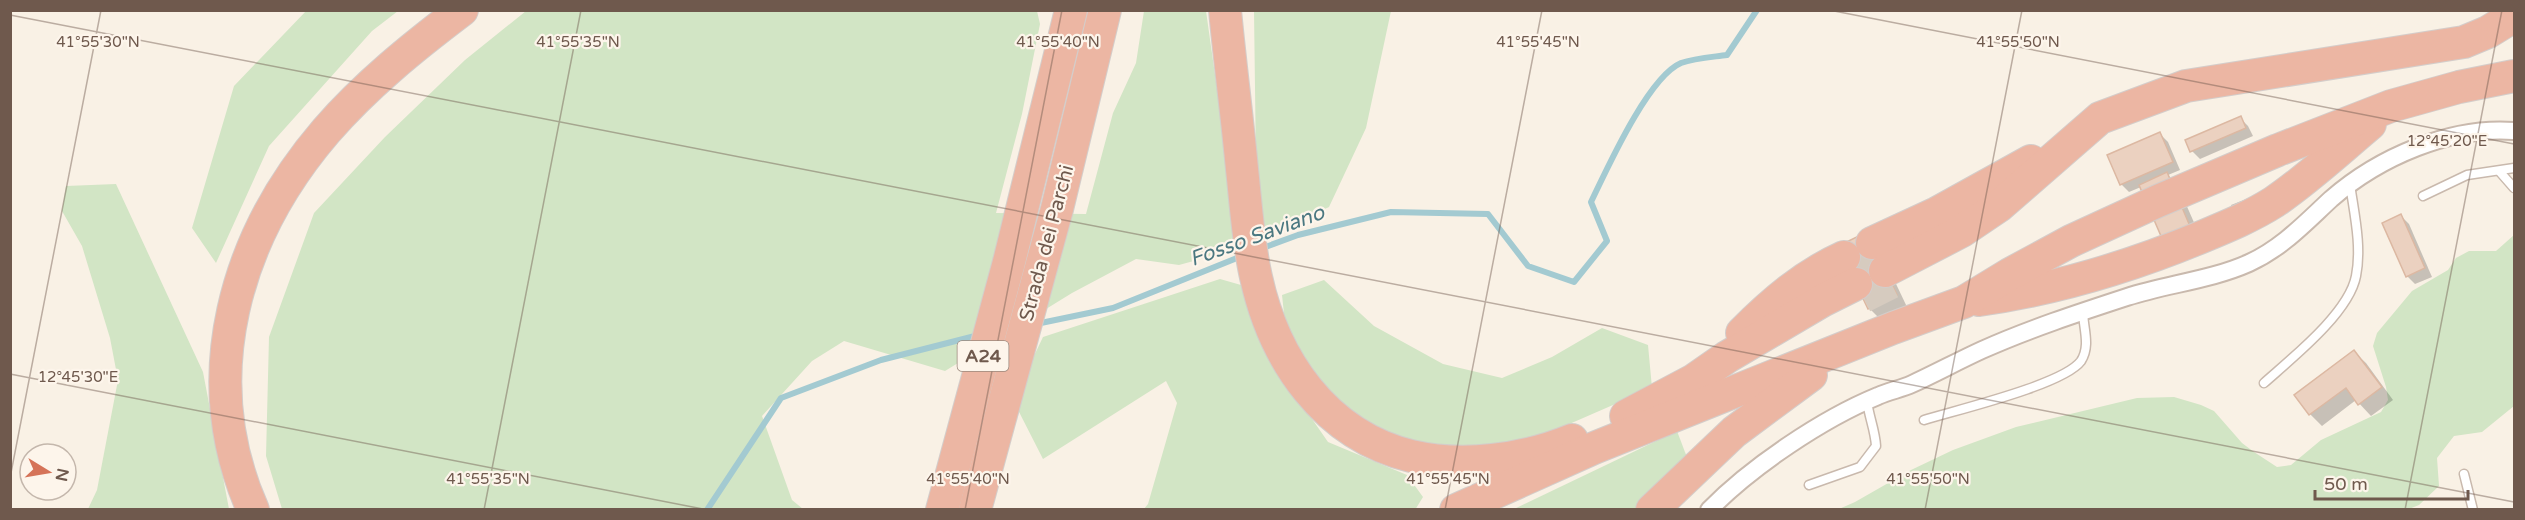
<svg xmlns="http://www.w3.org/2000/svg" width="2525" height="520" font-family="'Varela Round',sans-serif">
	<rect width="100%" height="100%" fill="#f9f1e5"/>
	<g fill="#d2e5c5">
		<polygon points="307,10 398,11 372,31 269,146 216,263 192,228 234,86"/>
		<polygon points="526,11 1037,11 1040,24 1022,114 996,213 1086,214 1113,113 1136,63 1144,11 1206,11 1228,167 1256,164 1254,11 1391,11 1366,128 1329,207 1241,248 1179,265 1136,259 1072,293 945,371 844,341 812,361 762,416 792,500 803,509 282,509 266,456 269,337 314,213 385,137 465,60"/>
		<polygon points="116,184 203,372 229,509 88,509 97,490 118,380 110,338 82,246 62,211 66,186"/>
		<polygon points="2514,235 2514,406 2482,432 2454,436 2437,458 2439,486 2419,505 2409,509 1839,509 1855,502 1911,470 1953,450 2016,427 2137,398 2174,397 2201,405 2214,411 2242,443 2254,452 2277,467 2291,465 2321,440 2381,412 2388,400 2386,387 2373,346 2377,333 2412,291 2448,270 2456,258 2469,251 2496,251"/>
		<polygon points="1220,279 1241,285 1285,380 1328,442 1407,475 1423,497 1415,510 1144,509 1148,504 1177,403 1166,381 1043,459 1013,400 1043,337"/>
		<polygon points="1324,280 1374,326 1443,364 1502,378 1552,357 1602,328 1648,345 1652,388 1528,442 1463,452 1408,443 1339,413 1286,332 1282,295"/>
		<polygon points="1677,431 1688,460 1644,509 1512,510"/>
	</g>
	<g fill="#0003">
		<polygon points="2240,118 2248,126 2253,136 2200,159 2192,151"/>
		<polygon points="2160,134 2168,142 2180,170 2168,175 2178,186 2203,243 2141,187 2129,192 2121,184"/>
		<polygon points="2259,194 2240,226 2231,205"/>
		<polygon points="2401,216 2409,224 2432,277 2415,284 2407,276"/>
		<polygon points="1878,246 1907,307 1881,320 1869,308"/>
		<polygon points="2354,352 2366,363 2393,400 2371,416 2356,400 2322,426 2310,414"/>
	</g>
	<g fill="none" stroke-linecap="round" stroke-linejoin="round">
		<g stroke="#a3cad1" stroke-width="6">
			<path d="M1260,249L1298,235L1391,212L1488,214L1528,266L1574,282L1607,241L1591,202C1607,169 1648,77 1681,63C1695,58 1713,57 1727,55L1757,10"/>
			<polyline points="1036,324 1113,308 1242,256"/>
			<polyline points="707,510 781,398 881,360 979,335"/>
		</g>
	</g>
	<g fill="#ebd1c0" stroke="#dcb8a2" stroke-width="1.5">
		<polygon points="2241,116 2246,128 2190,152 2185,140"/>
		<polygon points="2160,132 2173,162 2120,185 2107,155"/>
		<polygon points="2167,172 2192,231 2164,243 2139,185"/>
		<polygon points="2401,214 2425,268 2406,277 2382,223"/>
		<polygon points="1867,232 1897,295 1868,309 1838,246"/>
		<polygon points="2354,350 2382,387 2358,405 2346,388 2309,415 2294,395"/>
	</g>
	<g fill="none" stroke-linecap="round" stroke-linejoin="round">
		<g stroke="#d6cbbf" stroke-width="32" stroke-dasharray="32 16" stroke-linecap="butt">
			<polyline points="1850,270 1879,257"/>
			<polyline points="1863,297 1891,283"/>
		</g>
		<defs>
			<g id="lane">
				<polyline points="2500,172 2514,188"/>
				<polyline points="2423,196 2467,175 2514,168"/>
				<path d="M2264,383C2292,358 2349,313 2356,276C2362,246 2354,213 2350,184"/>
				<path d="M1924,420C1956,410 2063,385 2081,361C2091,345 2083,328 2083,311"/>
				<polyline points="2464,474 2473,510"/>
				<path d="M1809,485L1860,467L1876,446C1875,430 1869,417 1867,401"/>
			</g>
			<path id="street" d="M1709,510C1751,467 1822,419 1878,396C1889,391 1901,389 1912,384C1936,373 1958,361 1982,350C2029,329 2078,313 2127,297C2167,284 2211,280 2249,263C2282,248 2305,223 2331,199C2379,157 2451,126 2514,131"/>
			<g id="highway">
				<path d="M1225,10C1230,63 1237,116 1242,169C1246,205 1248,242 1256,277C1274,360 1325,435 1411,456C1463,468 1523,460 1572,440"/>
				<polyline points="1872,243 1937,213 2031,161"/>
				<polyline points="1885,271 1962,231 1999,206 2100,118 2186,86 2464,42 2488,32 2514,16"/>
				<path d="M1979,300C2057,289 2132,266 2204,236C2228,226 2252,216 2274,202C2308,179 2339,150 2370,124"/>
				<path d="M1742,333C1772,303 1804,275 1844,257"/>
				<polyline points="1626,416 1694,380 1727,357 1822,301 1856,284"/>
				<path d="M253,510C194,377 235,237 326,131C366,85 413,47 462,10"/>
				<polyline points="942,510 1009,262 1071,10"/>
				<polyline points="975,510 1057,209 1105,10"/>
				<polyline points="1456,510 1594,448 1893,328 1964,302 2010,274 2071,241 2158,201 2278,150 2391,106 2459,87 2514,76"/>
				<polyline points="1652,510 1734,432 1811,375"/>
			</g>
		</defs>
		<use href="#lane" stroke="#c9b9ad" stroke-width="11"/>
		<use href="#street" stroke="#c9b9ad" stroke-width="20"/>
		<use href="#highway" stroke="#d4cdca" stroke-width="34"/>
		<use href="#lane" stroke="#fff" stroke-width="8"/>
		<use href="#street" stroke="#fff" stroke-width="16"/>
		<use href="#highway" stroke="#ecb6a3" stroke-width="32"/>
	</g>
	<path fill="none" stroke="#6f594d" stroke-width="1.5" stroke-opacity="0.45" d="M1829,10L2514,144M10,15L2514,502M10,374L708,510M10,478L101,10M484,510L581,10M965,510L1062,10M1445,510L1542,10M1925,510L2022,10M2405,510L2502,10"/>
	<g text-anchor="middle" dominant-baseline="central" stroke-width="4.5" stroke-linejoin="round" paint-order="stroke">
		<rect fill="#fdf5eb" stroke="#9a887c" stroke-width="1.5" x="957.5" y="341" width="51" height="30" rx="4.5"/>
		<g font-size="18" font-weight="bold" fill="#6f594d">
			<text x="983" y="356">A24</text>
		</g>
		<g font-size="20" fill="#6f594d" stroke="#fdf5eb">
			<text transform="translate(1047 243) rotate(-75)">Strada dei Parchi</text>
		</g>
		<g font-size="21" font-style="italic" fill="#4a7780" stroke="#fdf5eb">
			<text transform="translate(1257 236) rotate(-20)">Fosso Saviano</text>
		</g>
	</g>
	<g font-size="15" text-anchor="middle" fill="#6f594d" stroke="#fdf5eb" stroke-width="4.5" stroke-linejoin="round" paint-order="stroke">
		<text x="98" y="47">41°55'30"N</text>
		<text x="578" y="47">41°55'35"N</text>
		<text x="1058" y="47">41°55'40"N</text>
		<text x="1538" y="47">41°55'45"N</text>
		<text x="2018" y="47">41°55'50"N</text>
		<text x="2447" y="146">12°45'20"E</text>
		<text x="78" y="382">12°45'30"E</text>
		<text x="488" y="484">41°55'35"N</text>
		<text x="968" y="484">41°55'40"N</text>
		<text x="1448" y="484">41°55'45"N</text>
		<text x="1928" y="484">41°55'50"N</text>
	</g>
	<rect width="2525" height="520" fill="none" stroke="#6f594d" stroke-width="24"/>
	<g transform="translate(48 472) rotate(101)"><circle r="28" fill="#fdf5eb" stroke="#c4b7ac" stroke-width="1.5"/>
	<path d="M0-4.5L10 22L0 15L-10 22Z" fill="#d57358"/>
	<text y="-9" font-size="16" font-weight="bold" text-anchor="middle" fill="#6f594d">N</text>
	</g>
	<path d="M2315 490v9h153v-9" fill="none" stroke="#6f594d" stroke-width="3"/>
	<text x="2324" y="490" font-size="18" fill="#6f594d" stroke="#fdf5eb" stroke-width="4.5" paint-order="stroke">50 m</text>
</svg>
